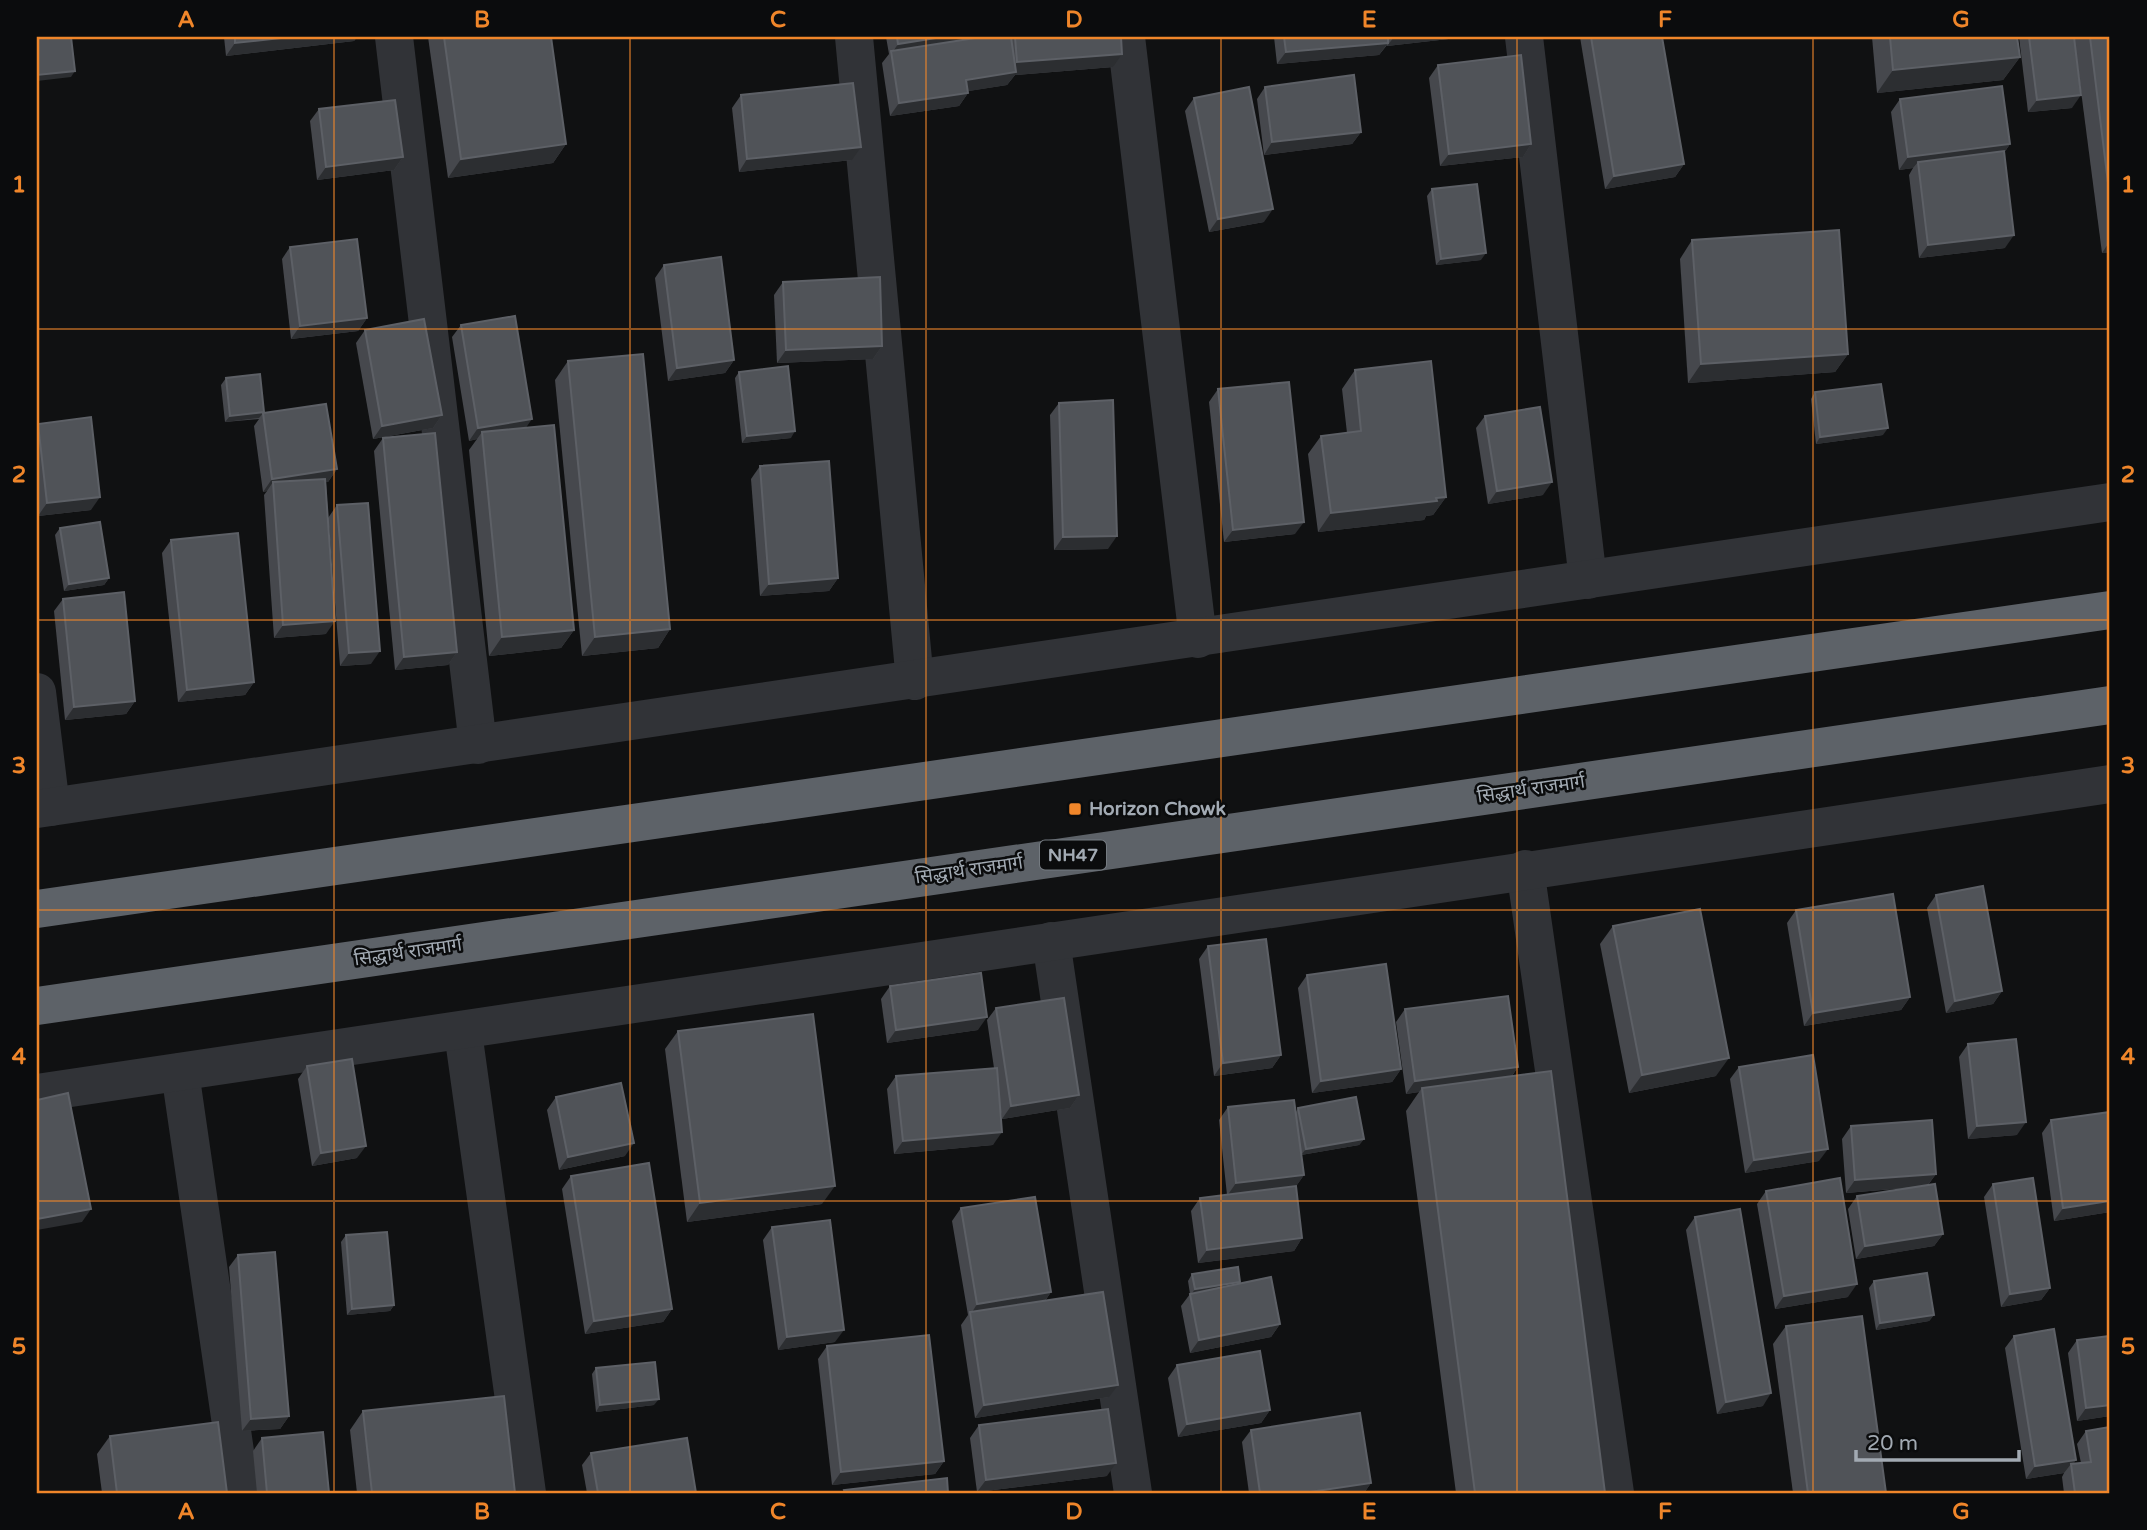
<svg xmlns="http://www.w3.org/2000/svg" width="2147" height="1530" font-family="'Varela Round','Noto Sans Devanagari',sans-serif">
	<rect width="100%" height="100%" fill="#101112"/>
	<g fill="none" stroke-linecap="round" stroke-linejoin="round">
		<g stroke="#313337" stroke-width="38">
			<polyline points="394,37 478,745"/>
			<polyline points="854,37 915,681"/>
			<polyline points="1126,37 1198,639"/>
			<polyline points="1524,37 1588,580"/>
			<polyline points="37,692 51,807"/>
			<polyline points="37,809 2110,502"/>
			<polyline points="1525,869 1615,1493"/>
			<polyline points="1051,941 1133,1493"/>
			<polyline points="463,1032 527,1493"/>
			<polyline points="180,1072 241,1493"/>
			<path d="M37,1093C729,996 1419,885 2110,784"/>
		</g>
		<g stroke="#5d6268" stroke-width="38">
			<polyline points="37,909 2110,610"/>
			<polyline points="37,1006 2110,705"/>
		</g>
	</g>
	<g fill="#46484d">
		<polygon points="224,37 357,37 354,41 226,56"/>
		<polygon points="428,37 551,37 566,144 553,163 448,178"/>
		<polygon points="886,37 1121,37 1113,67 1015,75 1007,85 968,91 968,93 959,106 890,116 882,63 889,54"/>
		<polygon points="1274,37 1466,37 1387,46 1387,45 1379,55 1277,64"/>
		<polygon points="1580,37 1662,37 1684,164 1675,177 1605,189"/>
		<polygon points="1872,37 2017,37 2020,57 2003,80 1877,93"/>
		<polygon points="2019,37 2074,37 2072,108 2028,112"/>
		<polygon points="2074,37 2110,37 2110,252 2102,253"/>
		<polygon points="1438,65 1531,144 1523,157 1440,166 1429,78"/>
		<polygon points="1265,87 1361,132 1352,144 1264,155 1257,99"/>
		<polygon points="741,95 852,160 739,172 732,108"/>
		<polygon points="1194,98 1264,222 1209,232 1185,111"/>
		<polygon points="1900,99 2010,144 2004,153 2005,248 1919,258 1909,175 1913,168 1899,170 1891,112"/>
		<polygon points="319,109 403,157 394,170 317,180 310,121"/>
		<polygon points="1432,189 1481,260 1436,265 1427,196"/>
		<polygon points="1692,240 1848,354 1835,372 1688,383 1680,259"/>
		<polygon points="290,247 367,318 358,331 291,339 282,259"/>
		<polygon points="664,265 734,360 725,373 668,381 655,278"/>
		<polygon points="783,282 882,346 873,359 777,363 774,295"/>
		<polygon points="461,325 526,428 574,630 561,648 489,656 469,450 477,439 469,441 452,337"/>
		<polygon points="365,330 442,415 433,428 373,439 356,343"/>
		<polygon points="568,361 670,629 658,648 582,656 555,380"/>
		<polygon points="1355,370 1446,497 1433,515 1426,516 1424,520 1318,532 1308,454 1321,436 1347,433 1342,389"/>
		<polygon points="739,372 791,438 742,443 735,378"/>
		<polygon points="226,378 263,413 337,469 328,482 326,482 328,518 337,505 371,664 340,666 329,527 326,634 274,638 264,495 267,491 263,492 254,426 259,419 225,422 221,385"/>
		<polygon points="1218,389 1295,534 1224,542 1209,402"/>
		<polygon points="1815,392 1883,435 1816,444 1811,399"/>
		<polygon points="1059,403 1108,549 1054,550 1050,415"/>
		<polygon points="1485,416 1543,495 1488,504 1476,428"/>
		<polygon points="38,424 91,510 38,516 37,507 37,426"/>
		<polygon points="383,438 457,652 448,665 395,670 374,451"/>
		<polygon points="760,466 838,578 829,591 760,596 751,479"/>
		<polygon points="60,528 109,578 104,585 64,591 55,535"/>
		<polygon points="171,540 254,682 245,695 178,702 162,553"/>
		<polygon points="63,599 135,701 126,714 65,720 54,611"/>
		<polygon points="1936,895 2002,991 1993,1004 1946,1013 1927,908"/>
		<polygon points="1796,910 1910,997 1901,1010 1804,1026 1787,923"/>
		<polygon points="1613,926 1716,1076 1629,1093 1600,944"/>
		<polygon points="1208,946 1281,1055 1272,1068 1214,1076 1199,959"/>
		<polygon points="1307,975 1401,1069 1392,1082 1312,1093 1298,988"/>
		<polygon points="890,986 978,1030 887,1043 881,999"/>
		<polygon points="996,1008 1079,1095 1070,1108 1002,1119 1000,1105 993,1145 894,1154 887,1089 896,1076 994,1068 987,1020"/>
		<polygon points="1405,1009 1518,1067 1512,1076 1605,1493 1456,1493 1406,1111 1419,1092 1406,1094 1396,1022"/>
		<polygon points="678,1031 822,1204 687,1222 665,1049"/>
		<polygon points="1968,1044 2017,1135 1968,1139 1959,1057"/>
		<polygon points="307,1066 357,1158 312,1166 298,1079"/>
		<polygon points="1739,1067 1819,1161 1745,1173 1730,1079"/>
		<polygon points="556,1097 625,1156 559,1170 547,1110"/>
		<polygon points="1228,1107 1296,1112 1298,1108 1364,1139 1359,1145 1301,1155 1304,1175 1296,1186 1302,1238 1294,1251 1198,1263 1191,1211 1200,1198 1227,1195 1219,1120"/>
		<polygon points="2110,1112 2110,1212 2054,1221 2042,1133 2051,1120"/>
		<polygon points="1851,1126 1936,1174 1928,1185 1943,1234 1934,1246 1856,1259 1848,1209 1857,1196 1907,1188 1846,1193 1842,1139"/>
		<polygon points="571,1176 672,1309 663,1322 585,1334 562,1189"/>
		<polygon points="1993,1184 2050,1288 2041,1300 2001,1307 1984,1197"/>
		<polygon points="1766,1191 1848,1297 1775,1309 1757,1204"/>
		<polygon points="961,1208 1051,1292 1045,1301 1109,1397 975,1418 961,1325 968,1315 952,1221"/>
		<polygon points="1695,1217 1763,1406 1717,1414 1686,1230"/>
		<polygon points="772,1227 835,1342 778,1350 763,1240"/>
		<polygon points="346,1235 394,1305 390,1311 347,1315 341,1242"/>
		<polygon points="238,1255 289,1416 280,1429 242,1431 229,1267"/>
		<polygon points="1192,1274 1240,1282 1239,1284 1280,1324 1271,1337 1190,1353 1181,1306 1190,1294 1188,1281"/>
		<polygon points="1874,1281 1934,1315 1929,1321 1876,1330 1869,1288"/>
		<polygon points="1786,1326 1886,1493 1793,1493 1773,1344"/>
		<polygon points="2014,1336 2074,1464 2081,1463 2077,1444 2086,1431 2110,1493 2064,1493 2062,1477 2064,1473 2026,1479 2005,1348"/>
		<polygon points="2110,1336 2110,1416 2077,1421 2068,1353 2077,1340"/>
		<polygon points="827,1346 944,1461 935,1474 832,1485 818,1359"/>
		<polygon points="1177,1365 1270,1410 1261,1423 1178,1437 1168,1378"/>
		<polygon points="596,1368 654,1405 596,1412 592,1374"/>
		<polygon points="363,1411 515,1493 357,1493 350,1430"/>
		<polygon points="979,1425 1107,1476 977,1492 970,1438"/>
		<polygon points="1251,1430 1371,1483 1364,1493 1249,1493 1242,1442"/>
		<polygon points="110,1436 227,1493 102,1493 97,1454"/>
		<polygon points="262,1438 329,1493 257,1493 253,1451"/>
		<polygon points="591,1453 696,1493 587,1493 582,1465"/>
	</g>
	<g fill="#2c2e31">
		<polygon points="290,37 357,37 354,41 226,56 235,43"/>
		<polygon points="942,37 1000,37 892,53 898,44"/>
		<polygon points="1394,37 1466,37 1387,46"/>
		<polygon points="1388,43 1379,55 1277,64 1286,52"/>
		<polygon points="1122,54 1113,67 1015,75 1007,85 957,93 966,80 1009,73 1017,62"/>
		<polygon points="2020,57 2003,80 1877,93 1893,70"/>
		<polygon points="75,71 71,77 37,81 37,75"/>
		<polygon points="968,93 959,106 890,116 899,103"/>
		<polygon points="2081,95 2072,108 2028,112 2037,100"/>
		<polygon points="1361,132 1352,144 1264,155 1272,142"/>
		<polygon points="566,144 553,163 448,178 461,159"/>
		<polygon points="1531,144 1523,157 1440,166 1449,154"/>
		<polygon points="2010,144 2001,157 1918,162 1913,168 1899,170 1908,157"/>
		<polygon points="861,147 852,160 739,172 747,159"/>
		<polygon points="403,157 394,170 317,180 326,167"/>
		<polygon points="1684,164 1675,177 1605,189 1614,176"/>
		<polygon points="1273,209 1264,222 1209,232 1218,219"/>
		<polygon points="2014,235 2005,248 1919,258 1928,245"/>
		<polygon points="2110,241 2110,252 2102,253"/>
		<polygon points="1486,253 1481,260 1436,265 1441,259"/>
		<polygon points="367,318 358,331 291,339 300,326"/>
		<polygon points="882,346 873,359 777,363 786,350"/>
		<polygon points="1848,354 1835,372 1688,383 1701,364"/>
		<polygon points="734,360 725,373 668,381 677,368"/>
		<polygon points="264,412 259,418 225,422 230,416"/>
		<polygon points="442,415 433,428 373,439 382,426"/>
		<polygon points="532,419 523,432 482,432 477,439 469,441 478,428"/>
		<polygon points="1888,428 1883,435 1816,444 1820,437"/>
		<polygon points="795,431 791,438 742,443 747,436"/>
		<polygon points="337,469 328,482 274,490 273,482 267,491 263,492 272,479"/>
		<polygon points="1552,482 1543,495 1488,504 1497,491"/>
		<polygon points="100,497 91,510 38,516 47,503"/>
		<polygon points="1446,497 1433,515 1426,516 1424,520 1318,532 1331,513"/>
		<polygon points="1304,522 1295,534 1224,542 1233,530"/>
		<polygon points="1117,536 1108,549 1054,550 1063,537"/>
		<polygon points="109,578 104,585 64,591 69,584"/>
		<polygon points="838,578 829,591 760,596 769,584"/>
		<polygon points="335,621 326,634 274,638 283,625"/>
		<polygon points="670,629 658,648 582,656 595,637"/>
		<polygon points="574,630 561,648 489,656 502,637"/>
		<polygon points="380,651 371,664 340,666 349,653"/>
		<polygon points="457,652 448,665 395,670 404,657"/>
		<polygon points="254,682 245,695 178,702 187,690"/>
		<polygon points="135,701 126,714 65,720 74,707"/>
		<polygon points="2002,991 1993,1004 1946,1013 1955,1001"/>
		<polygon points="1910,997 1901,1010 1804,1026 1813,1013"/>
		<polygon points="987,1017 978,1030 887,1043 896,1030"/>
		<polygon points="1281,1055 1272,1068 1214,1076 1223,1063"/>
		<polygon points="1729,1058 1716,1076 1629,1093 1642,1075"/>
		<polygon points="1518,1067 1509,1080 1422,1088 1419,1092 1406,1094 1415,1081"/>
		<polygon points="1401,1069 1392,1082 1312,1093 1321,1081"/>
		<polygon points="1079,1095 1070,1108 1002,1119 1011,1106"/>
		<polygon points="2026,1122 2017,1135 1968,1139 1977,1126"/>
		<polygon points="1002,1132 993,1145 894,1154 903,1141"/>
		<polygon points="1364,1139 1359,1145 1301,1155 1306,1149"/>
		<polygon points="634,1143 625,1156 559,1170 568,1157"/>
		<polygon points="366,1146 357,1158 312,1166 321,1153"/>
		<polygon points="1828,1149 1819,1161 1745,1173 1754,1160"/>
		<polygon points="1936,1174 1927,1186 1846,1193 1855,1180"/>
		<polygon points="1304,1175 1295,1188 1227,1196 1236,1183"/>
		<polygon points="835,1186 822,1204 687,1222 700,1203"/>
		<polygon points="2110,1201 2110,1212 2054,1221 2063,1208"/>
		<polygon points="91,1209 82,1222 37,1230 37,1219"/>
		<polygon points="1943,1234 1934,1246 1856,1259 1865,1246"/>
		<polygon points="1302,1238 1294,1251 1198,1263 1207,1250"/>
		<polygon points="1240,1282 1236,1289 1190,1296 1195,1289"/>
		<polygon points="1857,1284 1848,1297 1775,1309 1784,1296"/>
		<polygon points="2050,1288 2041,1300 2001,1307 2010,1294"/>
		<polygon points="1051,1292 1042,1305 971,1314 977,1304"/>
		<polygon points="394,1305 390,1311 347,1315 352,1309"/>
		<polygon points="672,1309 663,1322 585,1334 594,1321"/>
		<polygon points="1934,1315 1929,1321 1876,1330 1880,1323"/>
		<polygon points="1280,1324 1271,1337 1190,1353 1199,1340"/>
		<polygon points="844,1330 835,1342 778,1350 787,1337"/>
		<polygon points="1118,1385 1109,1397 975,1418 984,1405"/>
		<polygon points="1771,1393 1763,1406 1717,1414 1726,1402"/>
		<polygon points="659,1399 654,1405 596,1412 600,1405"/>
		<polygon points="2110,1405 2110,1416 2077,1421 2086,1408"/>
		<polygon points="1270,1410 1261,1423 1178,1437 1187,1424"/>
		<polygon points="289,1416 280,1429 242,1431 251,1419"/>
		<polygon points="2076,1460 2071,1468 2071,1464 2064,1473 2026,1479 2035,1466"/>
		<polygon points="944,1461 935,1474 832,1485 841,1472"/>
		<polygon points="1116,1463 1107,1476 977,1492 986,1480"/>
		<polygon points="1371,1483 1364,1493 1303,1493"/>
	</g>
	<g fill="#505358" stroke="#5d6066" stroke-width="2">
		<polygon points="37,37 71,37 75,71 37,75"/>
		<polygon points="235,37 290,37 235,43"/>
		<polygon points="444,37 551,37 566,144 461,159"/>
		<polygon points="897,37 942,37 898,44"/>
		<polygon points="982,37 1011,37 1016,72 966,80 968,93 899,103 891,51"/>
		<polygon points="1015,37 1121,37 1122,54 1017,62"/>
		<polygon points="1284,37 1388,37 1388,43 1286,52"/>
		<polygon points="1591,37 1662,37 1684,164 1614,176"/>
		<polygon points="1890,37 2017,37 2020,57 1893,70"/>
		<polygon points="2029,37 2074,37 2081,95 2037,100"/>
		<polygon points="2090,37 2110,37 2110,199"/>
		<polygon points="1521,55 1531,144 1449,154 1438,65"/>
		<polygon points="1354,75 1361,132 1272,142 1265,87"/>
		<polygon points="853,83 861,147 747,159 741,95"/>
		<polygon points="2002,86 2010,144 1908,157 1900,99"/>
		<polygon points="1249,87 1273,209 1218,219 1194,98"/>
		<polygon points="395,100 403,157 326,167 319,109"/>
		<polygon points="2004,151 2014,235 1928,245 1918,162"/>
		<polygon points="1477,184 1486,253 1441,259 1432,189"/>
		<polygon points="1839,230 1848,354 1701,364 1692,240"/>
		<polygon points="357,239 367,318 300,326 290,247"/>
		<polygon points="721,257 734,360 677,368 664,265"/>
		<polygon points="880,277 882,346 786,350 783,282"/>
		<polygon points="515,316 532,419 478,428 461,325"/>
		<polygon points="424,319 442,415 382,426 365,330"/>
		<polygon points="643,354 670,629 595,637 568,361"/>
		<polygon points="1431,361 1446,497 1436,498 1437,501 1331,513 1321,436 1361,431 1355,370"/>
		<polygon points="788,366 795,431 747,436 739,372"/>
		<polygon points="260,374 264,412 230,416 226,378"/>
		<polygon points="1289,382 1304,522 1233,530 1218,389"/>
		<polygon points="1881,384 1888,428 1820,437 1815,392"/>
		<polygon points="1113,400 1117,536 1063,537 1059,403"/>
		<polygon points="326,404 337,469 272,479 263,413"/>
		<polygon points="1540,407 1552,482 1497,491 1485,416"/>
		<polygon points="91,417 100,497 47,503 38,424"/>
		<polygon points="554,425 574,630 502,637 482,432"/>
		<polygon points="435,433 457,652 404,657 383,438"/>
		<polygon points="829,461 838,578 769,584 760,466"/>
		<polygon points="325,479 335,621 283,625 273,482"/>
		<polygon points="368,503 380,651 349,653 337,505"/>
		<polygon points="100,522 109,578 69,584 60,528"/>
		<polygon points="238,533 254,682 187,690 171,540"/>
		<polygon points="124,592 135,701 74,707 63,599"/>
		<polygon points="1983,886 2002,991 1955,1001 1936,895"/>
		<polygon points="1893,894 1910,997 1813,1013 1796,910"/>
		<polygon points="1700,909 1729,1058 1642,1075 1613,926"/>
		<polygon points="1266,939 1281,1055 1223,1063 1208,946"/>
		<polygon points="1386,964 1401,1069 1321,1081 1307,975"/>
		<polygon points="981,973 987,1017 896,1030 890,986"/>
		<polygon points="1508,996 1518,1067 1415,1081 1405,1009"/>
		<polygon points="1064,998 1079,1095 1011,1106 996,1008"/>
		<polygon points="813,1014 835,1186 700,1203 678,1031"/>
		<polygon points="2016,1039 2026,1122 1977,1126 1968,1044"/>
		<polygon points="1813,1055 1828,1149 1754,1160 1739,1067"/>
		<polygon points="352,1059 366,1146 321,1153 307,1066"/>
		<polygon points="997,1068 1002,1132 903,1141 896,1076"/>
		<polygon points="1551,1071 1605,1493 1475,1493 1422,1088"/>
		<polygon points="621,1083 634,1143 568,1157 556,1097"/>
		<polygon points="68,1093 91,1209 37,1219 37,1100"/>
		<polygon points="1356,1097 1364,1139 1306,1149 1298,1108"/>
		<polygon points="1294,1100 1304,1175 1236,1183 1228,1107"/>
		<polygon points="2110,1112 2110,1201 2063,1208 2051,1120"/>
		<polygon points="1932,1120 1936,1174 1855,1180 1851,1126"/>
		<polygon points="649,1163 672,1309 594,1321 571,1176"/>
		<polygon points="1840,1178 1857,1284 1784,1296 1766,1191"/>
		<polygon points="2033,1178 2050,1288 2010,1294 1993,1184"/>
		<polygon points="1935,1184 1943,1234 1865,1246 1857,1196"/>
		<polygon points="1296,1186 1302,1238 1207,1250 1200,1198"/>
		<polygon points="1035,1197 1051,1292 977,1304 961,1208"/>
		<polygon points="1740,1209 1771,1393 1726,1402 1695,1217"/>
		<polygon points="830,1220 844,1330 787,1337 772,1227"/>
		<polygon points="387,1232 394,1305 352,1309 346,1235"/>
		<polygon points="275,1252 289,1416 251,1419 238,1255"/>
		<polygon points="1238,1267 1240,1282 1195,1289 1192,1274"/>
		<polygon points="1927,1273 1934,1315 1880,1323 1874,1281"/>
		<polygon points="1271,1277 1280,1324 1199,1340 1190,1294"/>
		<polygon points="1103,1292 1118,1385 984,1405 970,1312"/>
		<polygon points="1862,1316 1886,1493 1808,1493 1786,1326"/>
		<polygon points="2054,1329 2076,1460 2035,1466 2014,1336"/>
		<polygon points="929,1335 944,1461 841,1472 827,1346"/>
		<polygon points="2110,1336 2110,1405 2086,1408 2077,1340"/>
		<polygon points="1260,1351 1270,1410 1187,1424 1177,1365"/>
		<polygon points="655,1362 659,1399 600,1405 596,1368"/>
		<polygon points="504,1396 515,1493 372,1493 363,1411"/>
		<polygon points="1108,1409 1116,1463 986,1480 979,1425"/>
		<polygon points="1360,1413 1371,1483 1303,1493 1260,1493 1251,1430"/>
		<polygon points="218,1422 227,1493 117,1493 110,1436"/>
		<polygon points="2110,1427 2110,1493 2075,1493 2071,1464 2091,1462 2086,1431"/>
		<polygon points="323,1432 329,1493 267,1493 262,1438"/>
		<polygon points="687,1438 696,1493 598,1493 591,1453"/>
		<polygon points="947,1478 948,1493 845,1493 844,1490"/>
	</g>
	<path fill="none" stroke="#f0862a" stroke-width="2" stroke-opacity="0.55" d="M334,37V1493M630,37V1493M926,37V1493M1221,37V1493M1517,37V1493M1813,37V1493M37,329H2110M37,620H2110M37,910H2110M37,1201H2110"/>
	<rect fill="#f0862a" stroke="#0b0c0d" stroke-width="2.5" x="1068" y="802" width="14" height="14" rx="3.5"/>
	<g text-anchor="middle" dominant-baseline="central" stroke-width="5" stroke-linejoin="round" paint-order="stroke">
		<rect fill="#0b0c0d" stroke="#757b81" stroke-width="2" x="1040" y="840.5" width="66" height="29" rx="5"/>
		<g font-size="18" font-weight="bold" fill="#a2aab3">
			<text x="1073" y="855">NH47</text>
		</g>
		<g font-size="19" fill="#a2aab3" stroke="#0b0c0d">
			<text transform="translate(1531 789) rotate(-8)">सिद्धार्थ राजमार्ग</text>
			<text transform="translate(969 870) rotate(-8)">सिद्धार्थ राजमार्ग</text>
			<text transform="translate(408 952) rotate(-8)">सिद्धार्थ राजमार्ग</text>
		</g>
		<g font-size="19" font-weight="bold" fill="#a2aab3" stroke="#0b0c0d" text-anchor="start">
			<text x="1089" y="809">Horizon Chowk</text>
		</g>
	</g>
	<rect width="2147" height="1530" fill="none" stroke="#0b0c0d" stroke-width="77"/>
	<path d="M1856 1450v10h163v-10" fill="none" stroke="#a2aab3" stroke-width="3.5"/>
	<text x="1867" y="1450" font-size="21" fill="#a2aab3" stroke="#0b0c0d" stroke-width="5" paint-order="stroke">20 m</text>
	<rect x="38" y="38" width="2070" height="1454" fill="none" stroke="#f0862a" stroke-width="2.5"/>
	<g font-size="23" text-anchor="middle" font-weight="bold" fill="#f0862a">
		<text x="186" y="27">A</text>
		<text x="482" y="27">B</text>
		<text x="778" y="27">C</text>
		<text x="1074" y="27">D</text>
		<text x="1369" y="27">E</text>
		<text x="1665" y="27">F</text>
		<text x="1961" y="27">G</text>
		<text x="19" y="192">1</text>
		<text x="2128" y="192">1</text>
		<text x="19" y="482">2</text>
		<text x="2128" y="482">2</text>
		<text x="19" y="773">3</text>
		<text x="2128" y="773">3</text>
		<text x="19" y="1064">4</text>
		<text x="2128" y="1064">4</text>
		<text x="19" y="1354">5</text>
		<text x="2128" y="1354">5</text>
		<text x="186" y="1519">A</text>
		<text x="482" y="1519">B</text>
		<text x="778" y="1519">C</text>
		<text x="1074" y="1519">D</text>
		<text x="1369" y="1519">E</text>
		<text x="1665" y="1519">F</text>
		<text x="1961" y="1519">G</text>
	</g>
</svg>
